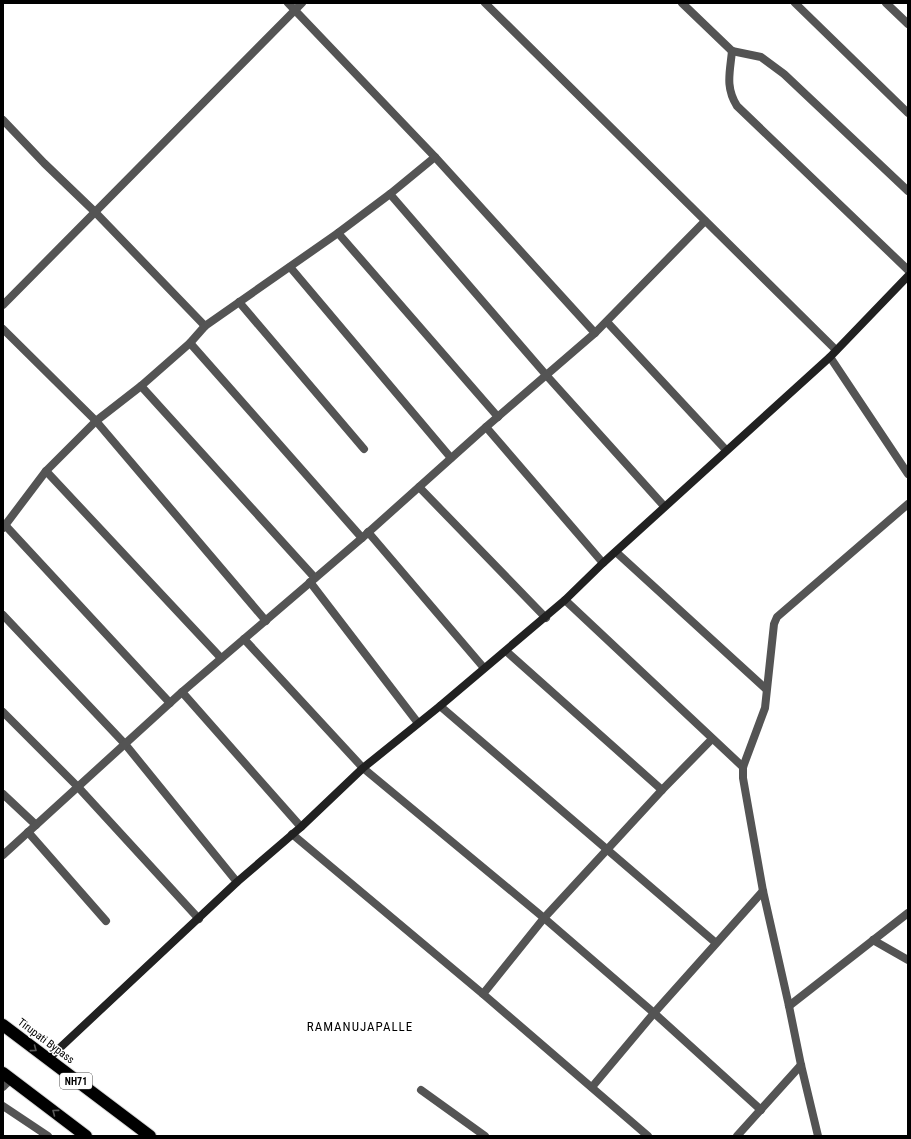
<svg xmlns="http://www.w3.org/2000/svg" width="911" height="1139" font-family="'Roboto Condensed',sans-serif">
	<rect width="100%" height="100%" fill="#fff"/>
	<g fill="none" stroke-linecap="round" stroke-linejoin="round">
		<defs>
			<g id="highway">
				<polyline points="3,1025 150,1136"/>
				<polyline points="3,1073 86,1136"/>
			</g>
		</defs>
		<use href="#highway" stroke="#dbdbdb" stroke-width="14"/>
		<g stroke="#545454" stroke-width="8">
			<polyline points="3,1087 11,1079"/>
			<polyline points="3,1106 48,1136"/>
		</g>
		<g stroke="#545454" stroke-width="8">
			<polyline points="288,3 435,157 595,333"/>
			<polyline points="485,3 836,350"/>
			<polyline points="682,3 732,51 761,57 784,74 908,191"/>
			<polyline points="795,3 908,113"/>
			<polyline points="886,3 908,24"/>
			<path d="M732,51C730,72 725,87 737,106L908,270"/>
			<polyline points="3,120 44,163 95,212 205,326"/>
			<polyline points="390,194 547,376 664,506"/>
			<polyline points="338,233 498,417"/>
			<polyline points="290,267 451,458"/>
			<polyline points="239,302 364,449"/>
			<polyline points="3,305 302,3"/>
			<polyline points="607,322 726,450"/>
			<polyline points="3,329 96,421 266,621"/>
			<polyline points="190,343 362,538"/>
			<polyline points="830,357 908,474"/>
			<polyline points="141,386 315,578"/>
			<polyline points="486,427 603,563"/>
			<polyline points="46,471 221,658"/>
			<polyline points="419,487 546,618"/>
			<polyline points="5,525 170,703"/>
			<polyline points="3,528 46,471 96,421 141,386 190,343 205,326 338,233 390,194 435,157"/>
			<polyline points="368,532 484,668"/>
			<polyline points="616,552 766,689"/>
			<polyline points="310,582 418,723"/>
			<polyline points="565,600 743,767"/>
			<polyline points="3,615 125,744 237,882"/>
			<polyline points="244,639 363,768 544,918 654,1013 761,1110"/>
			<polyline points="506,651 662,790"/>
			<polyline points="182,692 301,827"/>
			<polyline points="440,706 716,943"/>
			<polyline points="3,712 78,787 199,919"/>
			<polyline points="3,794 36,825"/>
			<polyline points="28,832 106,921"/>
			<polyline points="292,834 483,994 648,1136"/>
			<polyline points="3,855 182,692 362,538 486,427 595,333 705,221"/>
			<polyline points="873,940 908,960"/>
			<polyline points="483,994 544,918 662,790 712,739"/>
			<polyline points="789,1006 908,913"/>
			<polyline points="592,1087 654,1013 763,891"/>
			<polyline points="421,1090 485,1136"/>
			<polyline points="737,1136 801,1065"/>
			<polyline points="818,1136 801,1065 789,1006 763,891 743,778 743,767 765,708 774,624 777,617 908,504"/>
		</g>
		<polyline stroke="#212121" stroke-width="8" points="48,1059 237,882 301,827 363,768 440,706 565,600 603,563 830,357 908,276"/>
		<use href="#highway" stroke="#000" stroke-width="12"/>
	</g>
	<defs><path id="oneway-chevron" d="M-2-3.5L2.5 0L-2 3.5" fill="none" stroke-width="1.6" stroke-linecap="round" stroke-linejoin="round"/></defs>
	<g stroke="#595959">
		<use href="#oneway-chevron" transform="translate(34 1049) rotate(37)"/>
		<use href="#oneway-chevron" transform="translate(55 1112) rotate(-143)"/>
	</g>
	<g text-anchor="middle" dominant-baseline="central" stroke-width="3" stroke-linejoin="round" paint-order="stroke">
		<rect fill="#fff" stroke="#4c4c4c" stroke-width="1" x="60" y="1073" width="32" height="16" rx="3"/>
		<g font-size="10" font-weight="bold" fill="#000">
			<text x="76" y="1081">NH71</text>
		</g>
		<g font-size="11" fill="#000" stroke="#fff">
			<text transform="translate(46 1041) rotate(37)">Tirupati Bypass</text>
		</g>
		<g font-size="13" letter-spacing="1" fill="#000" stroke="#fff">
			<text x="360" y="1026">RAMANUJAPALLE</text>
		</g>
	</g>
	<rect width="911" height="1139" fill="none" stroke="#000000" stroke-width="8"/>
</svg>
